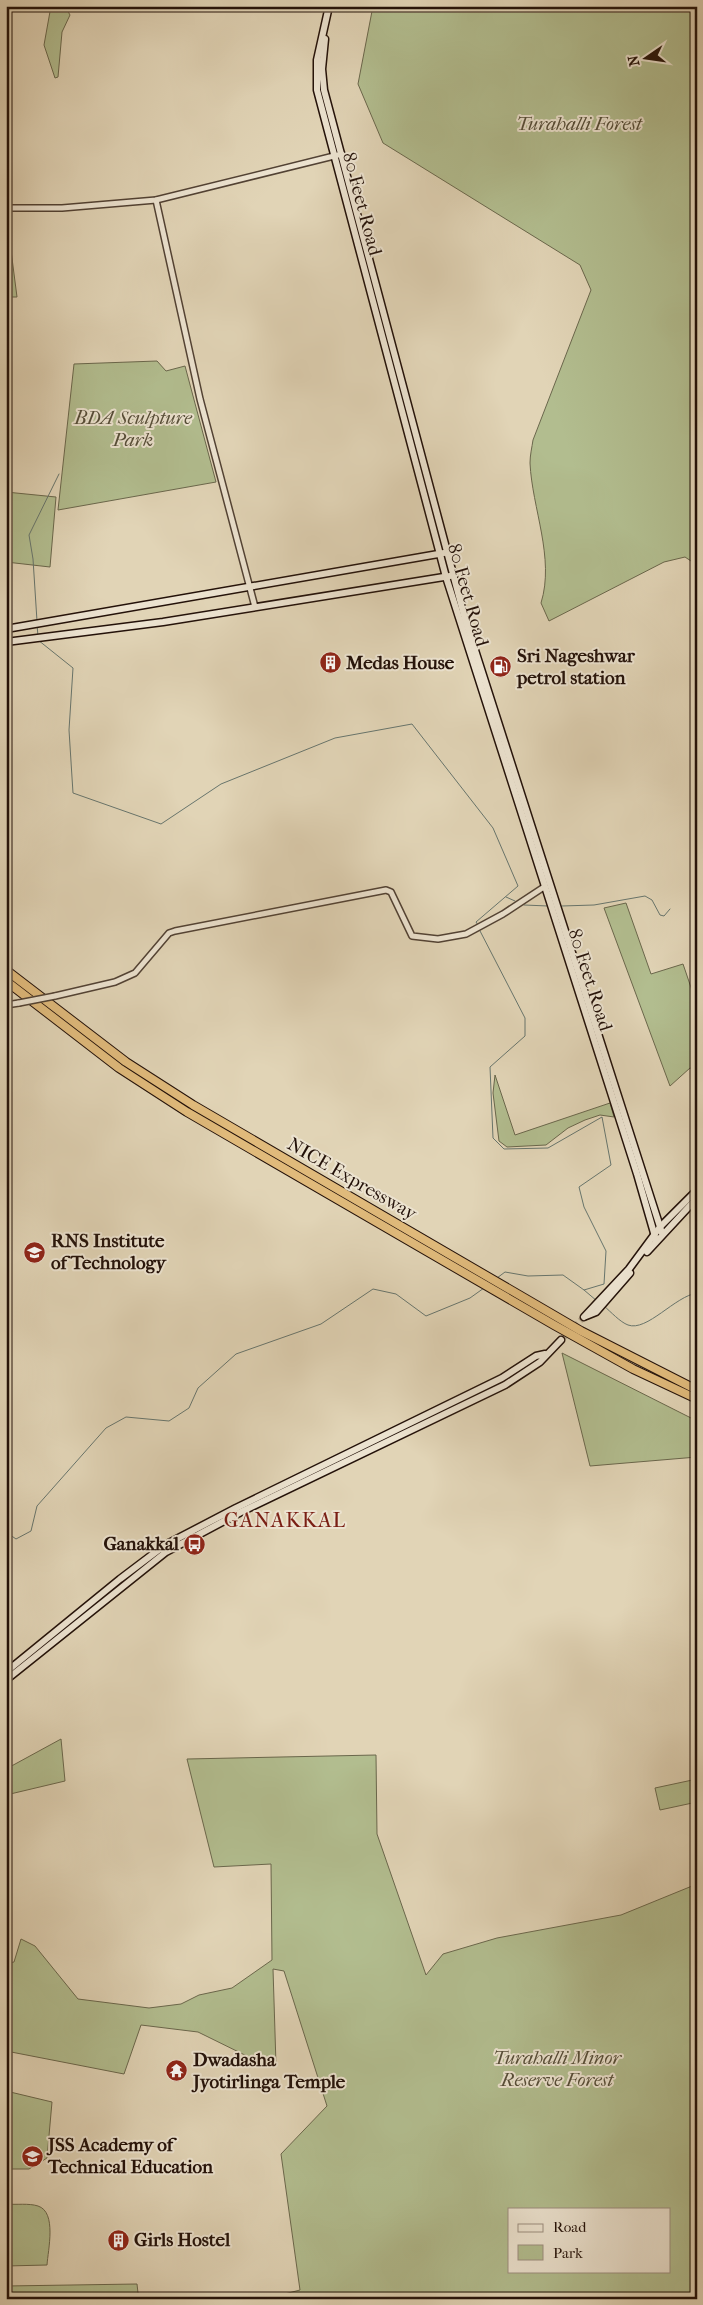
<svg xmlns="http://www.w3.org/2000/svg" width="703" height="2305" font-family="'IM FELL French Canon',serif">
	<rect width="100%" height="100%" fill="#e1d4b6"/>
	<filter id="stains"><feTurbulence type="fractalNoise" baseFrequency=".004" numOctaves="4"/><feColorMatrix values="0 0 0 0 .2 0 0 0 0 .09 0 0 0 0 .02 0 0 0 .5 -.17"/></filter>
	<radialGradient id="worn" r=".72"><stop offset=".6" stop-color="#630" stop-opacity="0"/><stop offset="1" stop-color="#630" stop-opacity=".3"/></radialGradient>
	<g fill="#b2bd8f" stroke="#6a674c" fill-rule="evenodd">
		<polygon points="51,6 65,6 70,15 62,32 58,77 55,78 44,45"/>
		<path d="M373,6H697V565L685,557L664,562L549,621L541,603C555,558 532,508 530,463C530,455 532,447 533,440L591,290L580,265L383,143L358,84Z"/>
		<polygon points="6,235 9,235 17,297 6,297"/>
		<polygon points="157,361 166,371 185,366 216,482 58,510 74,364"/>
		<polygon points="6,492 56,497 50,567 6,562"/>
		<polygon points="626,903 651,974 683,964 697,1005 697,1069 690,1068 670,1086 604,908"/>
		<polygon points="495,1075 515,1135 610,1103 614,1117 600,1115 585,1120 568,1128 546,1145 507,1147 499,1141 493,1093"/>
		<polygon points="562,1353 697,1421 697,1457 590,1466"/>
		<polygon points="61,1739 65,1781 6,1795 6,1769"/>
		<path d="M376,1755L377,1834L426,1975L443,1954L497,1938L621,1915L697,1884V2299H265L300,2290L281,2154L327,2106L284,1971L273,1969L276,2065L257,2061L198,2032L141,2025L124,2074L6,2051V1964L14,1962L21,1939L35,1946L78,1999L149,2008L181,2004L199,1995L232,1988L272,1960L271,1864L214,1867L187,1759ZM509,2209H669V2271H509Z"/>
		<polygon points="697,1779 697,1802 660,1810 655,1788"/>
		<polygon points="6,2091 52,2102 47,2158 29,2169 6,2169"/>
		<path d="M6,2204C16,2205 29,2203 38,2206C57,2212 48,2250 47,2265L6,2266Z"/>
		<polygon points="137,2284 138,2293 151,2299 6,2299 6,2286"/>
	</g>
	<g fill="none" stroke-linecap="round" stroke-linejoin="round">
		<g stroke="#67756d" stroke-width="1">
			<polyline points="37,621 33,559 29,535 59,474"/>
			<polyline points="37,625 38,636"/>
			<polyline points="38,640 73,668 69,730 73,793 161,824 221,784 335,738 412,724 493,828 518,886 476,922 478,925"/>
			<polyline points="506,897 515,901"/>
			<polyline points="524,905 548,906"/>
			<polyline points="562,906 594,905 645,896 652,900 660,915 664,916 670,909"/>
			<polyline points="479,929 525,1018 525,1036 490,1067 493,1138 504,1149 548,1148 602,1117 611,1165 579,1187 584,1207 606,1251 604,1284 584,1290 563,1275 528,1276 505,1272 497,1278"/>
			<polyline points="584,1290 597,1301"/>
			<path d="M604,1306C611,1312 620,1322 628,1325C647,1332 675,1296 697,1293"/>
			<polyline points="6,1532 16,1539 31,1531 37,1506 106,1428 126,1417 169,1421 189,1408 198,1388 236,1354 321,1324 373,1289 396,1294 426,1316 470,1298 484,1288"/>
		</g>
		<polyline stroke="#bbad93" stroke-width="6" stroke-dasharray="6 3" stroke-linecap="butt" points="561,1340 584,1317"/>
		<defs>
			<g id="tertiary">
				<polyline points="156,200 200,399 255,607"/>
				<polyline points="6,208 62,208 156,200 342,154"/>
				<polyline points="55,996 115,982 135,973 169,933 175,931 386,890 391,892 412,936 438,939 466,934 503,914 544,887"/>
				<polyline points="6,1005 19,1003"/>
			</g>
			<g id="secondary">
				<polyline points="329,6 317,60 317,90 446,577 637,1174 656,1240"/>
				<polyline points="325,39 322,69 324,90 465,619 662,1233"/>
				<polyline points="6,629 444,553"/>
				<polyline points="6,642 163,622 450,576"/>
				<polyline points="647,1252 697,1198"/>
				<polyline points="586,1316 596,1312 630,1273"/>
				<polyline points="584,1317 629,1269 660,1227 697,1190"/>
				<polyline points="6,1672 120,1579 165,1545 236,1508 502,1378 536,1356 545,1354"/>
				<polyline points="6,1680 166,1552 241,1512 505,1385 540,1362 561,1340"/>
			</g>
			<g id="motorway">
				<polyline points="6,970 126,1062 193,1105 581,1331 697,1390"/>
				<polyline points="6,981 119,1068 187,1112 554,1325 633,1369 697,1399"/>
			</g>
		</defs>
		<use href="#tertiary" stroke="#524234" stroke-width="8"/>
		<use href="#secondary" stroke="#231109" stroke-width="9"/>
		<use href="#motorway" stroke="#231109" stroke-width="10"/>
		<use href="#tertiary" stroke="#ece3d0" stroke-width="5"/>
		<use href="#secondary" stroke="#ece3d0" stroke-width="6"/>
		<use href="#motorway" stroke="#e0ba7b" stroke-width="8"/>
		<defs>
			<polyline id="tertiary-bridge" points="19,1003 55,996"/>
		</defs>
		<use href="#tertiary-bridge" stroke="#524234" stroke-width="8" stroke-linecap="butt"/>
		<use href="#tertiary-bridge" stroke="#ece3d0" stroke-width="5"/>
	</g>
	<defs>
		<symbol id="building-disc" viewBox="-11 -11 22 22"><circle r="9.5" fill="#8f2418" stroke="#ece3d0"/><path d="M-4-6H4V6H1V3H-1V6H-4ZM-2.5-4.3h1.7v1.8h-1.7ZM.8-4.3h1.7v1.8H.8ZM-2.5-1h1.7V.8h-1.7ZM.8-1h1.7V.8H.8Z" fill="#fff"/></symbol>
		<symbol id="fuel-disc" viewBox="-11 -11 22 22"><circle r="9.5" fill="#8f2418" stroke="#ece3d0"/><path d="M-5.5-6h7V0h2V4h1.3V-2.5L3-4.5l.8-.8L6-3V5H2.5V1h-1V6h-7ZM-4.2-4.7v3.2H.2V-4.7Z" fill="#fff"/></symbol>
		<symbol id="university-disc" viewBox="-11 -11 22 22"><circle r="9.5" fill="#8f2418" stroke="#ece3d0"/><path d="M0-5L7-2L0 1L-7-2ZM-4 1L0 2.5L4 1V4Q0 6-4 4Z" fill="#fff"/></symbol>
		<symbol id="bus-disc" viewBox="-11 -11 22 22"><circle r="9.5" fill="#8f2418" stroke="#ece3d0"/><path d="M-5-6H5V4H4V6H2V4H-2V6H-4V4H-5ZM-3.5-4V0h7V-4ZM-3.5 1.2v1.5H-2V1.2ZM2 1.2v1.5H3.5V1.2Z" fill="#fff"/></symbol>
		<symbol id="temple-disc" viewBox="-11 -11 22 22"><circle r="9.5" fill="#8f2418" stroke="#ece3d0"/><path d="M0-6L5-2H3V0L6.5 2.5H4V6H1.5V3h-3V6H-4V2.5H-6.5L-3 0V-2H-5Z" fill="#fff"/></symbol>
	</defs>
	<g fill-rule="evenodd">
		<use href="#building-disc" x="318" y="650" width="25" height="25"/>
		<use href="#fuel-disc" x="488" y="654" width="25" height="25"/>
		<use href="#university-disc" x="22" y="1240" width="25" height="25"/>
		<use href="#bus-disc" x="182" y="1532" width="25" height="25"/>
		<use href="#temple-disc" x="164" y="2058" width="25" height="25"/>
		<use href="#university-disc" x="20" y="2144" width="25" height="25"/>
		<use href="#building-disc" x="106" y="2228" width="25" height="25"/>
	</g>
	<g text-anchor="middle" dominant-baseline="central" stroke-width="4" stroke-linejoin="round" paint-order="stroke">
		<g font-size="19" font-style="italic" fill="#554d38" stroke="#ece3d0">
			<text x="579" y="124">Turahalli Forest</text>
			<text x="133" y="418">BDA Sculpture<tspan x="133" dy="22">Park</tspan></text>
			<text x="557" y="2058">Turahalli Minor<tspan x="557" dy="22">Reserve Forest</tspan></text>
		</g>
		<g font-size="19" fill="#231109" stroke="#ece3d0">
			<text transform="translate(362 204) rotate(75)">80 Feet Road</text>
			<text transform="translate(468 595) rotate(74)">80 Feet Road</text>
			<text transform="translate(590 980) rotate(72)">80 Feet Road</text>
			<text transform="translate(352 1179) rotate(30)">NICE Expressway</text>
		</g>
		<g font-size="19" font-weight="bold" fill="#231109" stroke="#ece3d0" text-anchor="start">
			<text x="517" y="656">Sri Nageshwar<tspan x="517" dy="22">petrol station</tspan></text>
			<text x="346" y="663">Medas House</text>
			<text x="51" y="1241">RNS Institute<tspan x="51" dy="22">of Technology</tspan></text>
			<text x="179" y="1544" text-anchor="end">Ganakkal</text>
			<text x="193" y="2060">Dwadasha<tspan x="193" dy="22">Jyotirlinga Temple</tspan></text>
			<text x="48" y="2145">JSS Academy of<tspan x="48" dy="22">Technical Education</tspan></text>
			<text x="134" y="2240">Girls Hostel</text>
		</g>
		<g font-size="21" letter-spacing="1" fill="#7a1f14" stroke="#ece3d0">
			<text x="285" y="1520">GANAKKAL</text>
		</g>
	</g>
	<rect width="703" height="2305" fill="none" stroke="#e1d4b6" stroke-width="25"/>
	<rect x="8" y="8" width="688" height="2290" fill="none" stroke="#231109" stroke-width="2.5"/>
	<rect x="12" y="12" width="678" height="2280" fill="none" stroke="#231109"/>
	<rect x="508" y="2208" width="162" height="65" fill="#ece3d0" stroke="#9c8f80"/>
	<rect x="518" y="2224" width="25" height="8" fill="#ece3d0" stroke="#9c8f80"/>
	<text x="553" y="2232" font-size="15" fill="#231109">Road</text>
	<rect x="518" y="2245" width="25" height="15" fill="#b2bd8f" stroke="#9c8f80"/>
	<text x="553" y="2258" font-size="15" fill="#231109">Park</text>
	<g transform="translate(646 58) rotate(257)" stroke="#ece3d0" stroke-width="4" paint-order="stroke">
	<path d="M0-4L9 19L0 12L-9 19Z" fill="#231109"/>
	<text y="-8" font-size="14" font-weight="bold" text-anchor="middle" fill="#231109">N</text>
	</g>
	<rect width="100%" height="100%" filter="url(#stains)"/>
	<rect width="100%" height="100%" fill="url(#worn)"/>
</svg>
